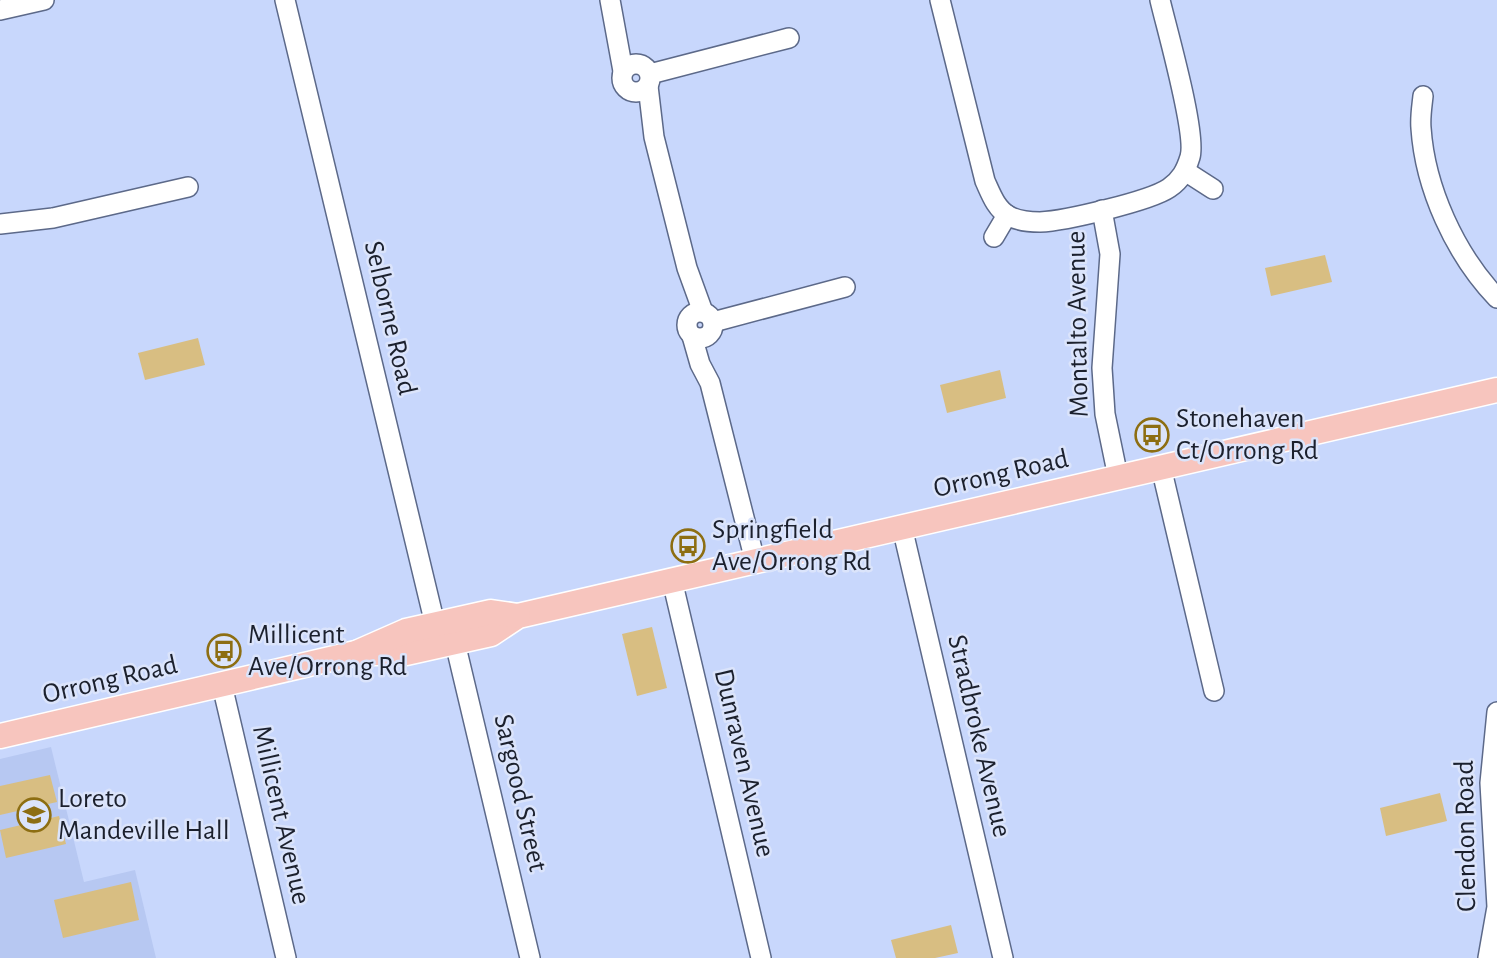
<svg xmlns="http://www.w3.org/2000/svg" width="1497" height="958" font-family="'Alegreya Sans',sans-serif">
	<rect width="100%" height="100%" fill="#c8d7fc"/>
	<polygon fill="#b7c8f2" points="51,747 84,882 135,870 156,958 0,958 0,759"/>
	<g fill="#d8be82">
		<polygon points="1325,255 1332,282 1271,296 1265,268"/>
		<polygon points="198,338 205,365 145,380 138,353"/>
		<polygon points="1000,370 1006,398 947,413 940,385"/>
		<polygon points="652,627 667,688 637,696 622,634"/>
		<polygon points="50,775 57,802 0,815 0,786"/>
		<polygon points="1440,793 1447,821 1386,836 1380,808"/>
		<polygon points="59,816 66,844 6,858 0,830"/>
		<polygon points="131,882 139,920 63,938 54,900"/>
		<polygon points="951,925 958,953 935,958 896,958 891,940"/>
	</g>
	<g fill="none" stroke-linecap="round" stroke-linejoin="round">
		<defs>
			<g id="minor">
				<polyline points="285,0 433,616 457,651 530,958"/>
				<polyline points="610,0 623,71"/>
				<path d="M940,0L985,181C991,194 996,209 1009,216C1018,221 1030,222 1040,222C1065,221 1150,201 1169,188C1181,180 1186,170 1190,157C1197,134 1167,30 1160,0"/>
				<polyline points="0,10 44,0"/>
				<circle cx="636" cy="78" r="14"/>
				<polyline points="650,74 789,38"/>
				<polyline points="648,86 654,137 687,268 703,312"/>
				<path d="M1423,96C1422,106 1420,117 1421,128C1425,188 1455,254 1497,298"/>
				<polyline points="1185,171 1213,189"/>
				<polyline points="1102,210 1110,254 1102,368 1105,414 1118,477"/>
				<polyline points="0,224 53,218 188,187"/>
				<polyline points="994,237 1007,215"/>
				<circle cx="700" cy="325" r="13"/>
				<polyline points="713,322 845,287"/>
				<polyline points="692,336 700,364 710,383 755,561"/>
				<polyline points="1161,467 1214,691"/>
				<polyline points="902,527 1003,958"/>
				<polyline points="672,580 761,958"/>
				<polyline points="222,685 286,958"/>
				<polyline points="1488,958 1497,907 1490,783 1497,712"/>
			</g>
			<g id="major">
				<polyline points="356,653 406,653 491,634 518,616 1497,390"/>
				<polyline points="0,736 356,653 406,631 491,612 518,616"/>
			</g>
		</defs>
		<use href="#minor" stroke="#5c6989" stroke-width="22"/>
		<use href="#major" stroke="#fff" stroke-width="27"/>
		<use href="#minor" stroke="#fff" stroke-width="19"/>
		<use href="#major" stroke="#f7c5be" stroke-width="24"/>
	</g>
	<defs>
		<symbol id="bus-ring" viewBox="-11 -11 22 22"><circle r="9.5" fill="#dbe4fb" stroke="#8d6e12" stroke-width="1.5"/><path d="M-5-6H5V4H4V6H2V4H-2V6H-4V4H-5ZM-3.5-4V0h7V-4ZM-3.5 1.2v1.5H-2V1.2ZM2 1.2v1.5H3.5V1.2Z" fill="#8d6e12"/></symbol>
		<symbol id="school-ring" viewBox="-11 -11 22 22"><circle r="9.5" fill="#dbe4fb" stroke="#8d6e12" stroke-width="1.5"/><path d="M0-5L7-2L0 1L-7-2ZM-4 1L0 2.5L4 1V4Q0 6-4 4Z" fill="#8d6e12"/></symbol>
	</defs>
	<g fill-rule="evenodd">
		<use href="#bus-ring" x="1133" y="416" width="38" height="38"/>
		<use href="#bus-ring" x="669" y="527" width="38" height="38"/>
		<use href="#bus-ring" x="205" y="632" width="38" height="38"/>
		<use href="#school-ring" x="15" y="796" width="38" height="38"/>
	</g>
	<g text-anchor="middle" dominant-baseline="central" stroke-width="5" stroke-linejoin="round" paint-order="stroke">
		<g font-size="28" fill="#1b202d" stroke="#dbe4fb">
			<text transform="translate(390 318) rotate(77)">Selborne Road</text>
			<text transform="translate(1078 324) rotate(-91)">Montalto Avenue</text>
			<text transform="translate(1001 474) rotate(-13)">Orrong Road</text>
			<text transform="translate(110 680) rotate(-13)">Orrong Road</text>
			<text transform="translate(979 736) rotate(77)">Stradbroke Avenue</text>
			<text transform="translate(744 763) rotate(77)">Dunraven Avenue</text>
			<text transform="translate(520 793) rotate(77)">Sargood Street</text>
			<text transform="translate(281 815) rotate(77)">Millicent Avenue</text>
			<text transform="translate(1466 836) rotate(-91)">Clendon Road</text>
		</g>
		<g font-size="28" fill="#1b202d" stroke="#dbe4fb" text-anchor="start">
			<text x="1176" y="419">Stonehaven<tspan x="1176" dy="32">Ct/Orrong Rd</tspan></text>
			<text x="712" y="530">Springfield<tspan x="712" dy="32">Ave/Orrong Rd</tspan></text>
			<text x="248" y="635">Millicent<tspan x="248" dy="32">Ave/Orrong Rd</tspan></text>
			<text x="58" y="799">Loreto<tspan x="58" dy="32">Mandeville Hall</tspan></text>
		</g>
	</g>
</svg>
